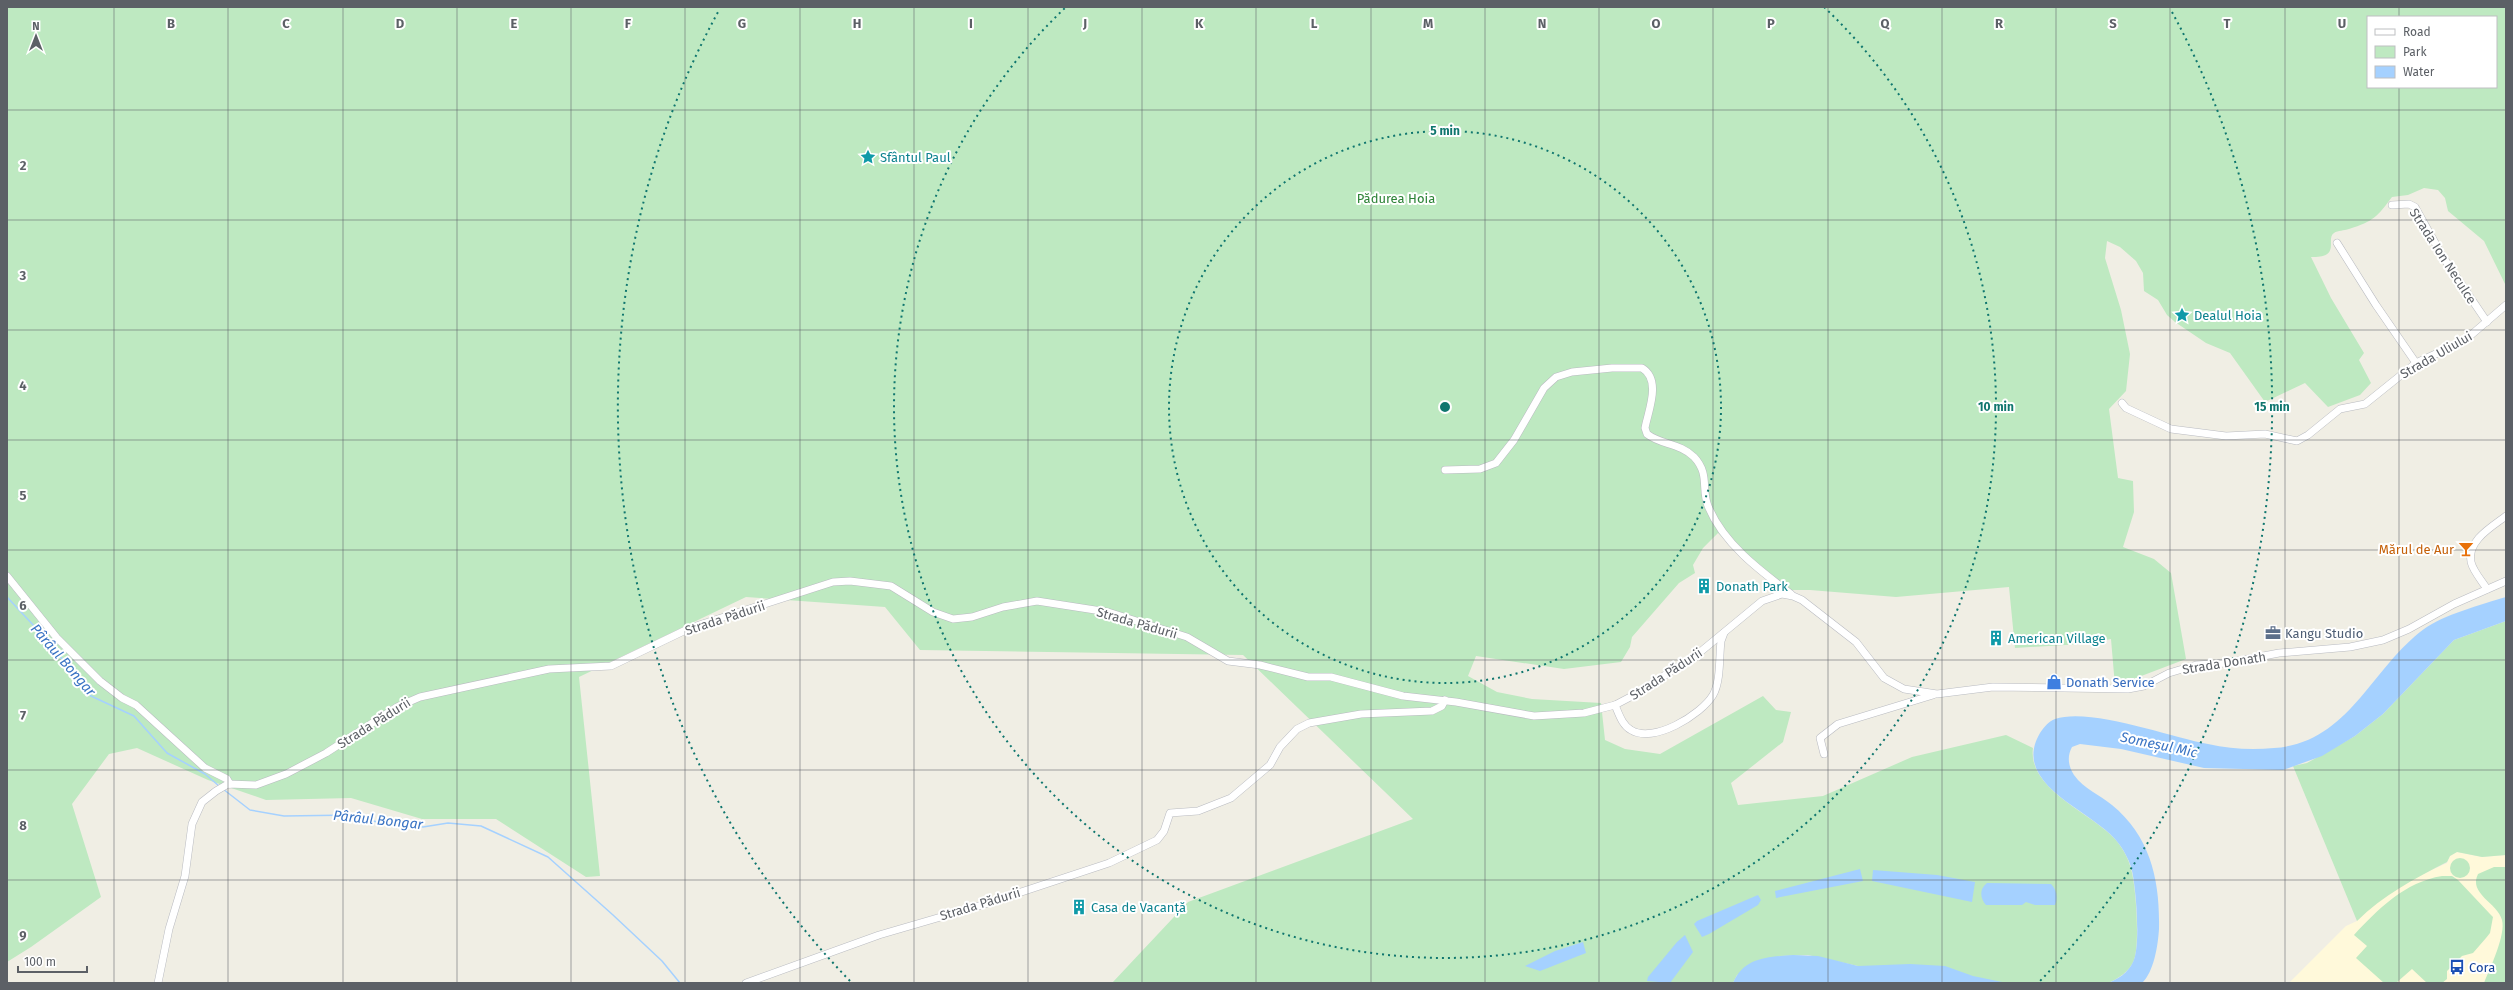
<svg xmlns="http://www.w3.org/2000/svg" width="2513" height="990" font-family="'Fira Sans',sans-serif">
	<rect width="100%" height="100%" fill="#f0eee4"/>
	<polygon fill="#fff9da" points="2457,852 2482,857 2506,855 2506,969 2502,983 2289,983 2346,926 2357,921 2368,909 2406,882 2447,863 2450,856"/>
	<g fill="#bee9c1" fill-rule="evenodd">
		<path d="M7,7H2506V286L2484,241L2448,211L2445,198L2438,190L2424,188L2408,195L2392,197C2377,217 2374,221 2349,229C2344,231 2338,230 2334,233C2325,239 2342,258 2311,257L2331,298L2364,353L2359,360L2371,383L2360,395L2328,407L2305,383L2265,402L2230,353L2206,343L2175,322L2167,315L2158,300L2144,291L2143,273L2136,261L2120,247L2107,241L2105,258L2121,310L2130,354L2126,391L2109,409L2118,478L2133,481L2134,512L2123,547L2154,559L2171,573L2186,659L2115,686L2111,639L2082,644L2015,648L2009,587L1896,597L1810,590H1782L1718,533L1703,548L1693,565L1695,573L1679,583L1632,637L1630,647L1621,662L1564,669L1476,656L1468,676L1497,692L1532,699L1601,703L1605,740L1625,749L1660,754L1763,696L1776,710L1791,712L1783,742L1731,783L1738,805L1823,796L1912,757L2006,735L2033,748C2027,792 2100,816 2119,844C2124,851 2129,860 2131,869C2136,885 2140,944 2134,960C2130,971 2118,979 2108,983H1902L1875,976L1858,966L1808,955L1780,956L1737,975L1733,983H1112L1188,902L1413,819L1243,655L920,650L885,607L746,597L579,677L600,876L586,877L496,819H422L351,798L266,800L208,780L137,748L109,754L72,804L101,897L31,947L7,962ZM2368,17H2496V87H2368Z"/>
		<path d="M2506,621V855L2482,857L2457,852L2450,856L2447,862C2414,879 2383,895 2357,921L2293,766L2307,763L2355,736L2383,714L2454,640Z"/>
		<circle cx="2460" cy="868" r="10"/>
		<path d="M2494,867H2506V983H2484C2490,968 2506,935 2502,920C2498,903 2468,894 2478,874Z"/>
		<path d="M2442,876H2452L2458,880L2490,914L2493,917L2490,933L2486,938L2473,953L2462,956L2447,971V979L2442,983H2427L2412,969L2396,983H2384L2356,958L2367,946L2354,935C2378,909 2405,882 2442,876Z"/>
	</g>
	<g fill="#a5d1ff">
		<path d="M2506,597V621L2454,640L2383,714L2355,736L2322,756L2283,770L2204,768L2121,749L2080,744L2072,747C2067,756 2068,766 2074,775C2084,789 2100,795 2112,805C2151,837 2160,881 2159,929C2158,945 2154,972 2142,983H2108C2118,979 2128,973 2133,962C2141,947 2136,888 2132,871C2130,862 2125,852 2119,844C2096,811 2009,786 2040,733C2044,727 2049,721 2055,719C2090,707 2170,737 2208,744C2230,749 2252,750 2274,748C2349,743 2371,668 2424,629C2443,615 2483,604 2506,597Z"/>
		<polygon points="1860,869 1863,881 1776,898 1775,891"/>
		<polygon points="1873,870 1937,875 1975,882 1972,902 1872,881"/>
		<path d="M1987,883L2051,884C2057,890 2058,898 2055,905H2035L2026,902L2022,905H1986C1980,898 1979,889 1987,883Z"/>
		<polygon points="1758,895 1761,900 1758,905 1709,934 1702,937 1694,924 1697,921"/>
		<polygon points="1685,935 1693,952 1670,983 1647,981 1648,977 1677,942"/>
		<polygon points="1583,942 1586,953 1540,971 1525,966 1555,951"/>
		<path d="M1793,955L1818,956L1858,966L1910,964L1945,966L1973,976L2007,983H1733C1744,957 1768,957 1793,955Z"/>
	</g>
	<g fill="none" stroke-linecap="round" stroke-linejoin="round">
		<g stroke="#a5d1ff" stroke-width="1.5">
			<polyline points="7,597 49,642 91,696 134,716 167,753 205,774 219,786"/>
			<polyline points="223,789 250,810 284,816 353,815 377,822 423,827 448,823 481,826 548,857 613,915 662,961 680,983"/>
		</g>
		<defs>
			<g id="minor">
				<polyline points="2392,205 2409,204 2415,207 2443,257 2487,322"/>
				<polyline points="2337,243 2376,305 2416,363"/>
				<polyline points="2122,403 2126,408 2171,429 2226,436 2265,434 2297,441 2308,435 2340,409 2365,404 2416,363 2464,341 2506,305"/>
				<path d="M1445,470L1480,469L1496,463L1514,440L1544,388L1556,377L1572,372L1612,368H1642C1662,380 1648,411 1645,428L1647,434C1661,445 1680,443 1694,457C1710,474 1701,489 1708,506C1723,543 1759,570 1791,594"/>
				<polyline points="7,576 57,638 100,681 122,698 136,705 205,768 227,779 230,784"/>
				<path d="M2487,589C2482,581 2473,571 2471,562C2466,541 2493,526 2506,516"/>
				<path d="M1615,705C1619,714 1622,725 1631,730C1653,744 1701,715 1713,695C1721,681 1719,657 1721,641L1724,633"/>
				<polyline points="1824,754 1820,738 1838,724 1933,695"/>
				<polyline points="158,983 169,929 185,876 192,824 202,802 216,791 228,784 256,785 286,774 326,753 397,707 420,697 549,669 611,666 690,628 833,582 850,581 891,586 933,612 953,619 972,617 1003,607 1037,601 1108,612 1187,637 1228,661 1260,665 1308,677 1331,677 1403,696 1456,702 1534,716 1584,713 1615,705 1636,694 1699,653 1762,601 1782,594 1793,596 1802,600 1856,642 1884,678 1904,689 1937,694 1993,687 2128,689 2144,686 2169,673 2196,665 2227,663 2279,653 2350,647 2383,640 2409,629 2454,604 2506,581"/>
				<polyline points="746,983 879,935 982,905 1109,863 1157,840 1164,831 1170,813 1198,811 1231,798 1270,765 1280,747 1297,729 1309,723 1361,714 1432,711 1442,706 1445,700"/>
			</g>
		</defs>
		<use href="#minor" stroke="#b9bbc1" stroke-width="8"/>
		<use href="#minor" stroke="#fff" stroke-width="7"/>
	</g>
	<path fill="none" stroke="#5c6066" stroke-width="1" stroke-opacity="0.55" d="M114,7V983M228,7V983M343,7V983M457,7V983M571,7V983M685,7V983M800,7V983M914,7V983M1028,7V983M1142,7V983M1256,7V983M1371,7V983M1485,7V983M1599,7V983M1713,7V983M1828,7V983M1942,7V983M2056,7V983M2170,7V983M2285,7V983M2399,7V17M2399,87V983M7,110H2506M7,220H2506M7,330H2506M7,440H2506M7,550H2506M7,660H2506M7,770H2506M7,880H2506"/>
	<g fill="none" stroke="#0f766e" stroke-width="2" stroke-dasharray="2 4">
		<circle cx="1445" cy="407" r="276"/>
		<path d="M1824 7A551 551 0 1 1 1066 7"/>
		<path d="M850 981A827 827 0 0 1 718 12M2172 12A827 827 0 0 1 2040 981"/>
	</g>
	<defs>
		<symbol id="sight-bare" viewBox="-9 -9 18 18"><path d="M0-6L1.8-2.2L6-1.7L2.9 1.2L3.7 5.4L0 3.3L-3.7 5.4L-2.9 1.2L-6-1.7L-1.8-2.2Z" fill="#0f9aa8" stroke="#fff" stroke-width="2.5" paint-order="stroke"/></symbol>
		<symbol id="bar-bare" viewBox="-9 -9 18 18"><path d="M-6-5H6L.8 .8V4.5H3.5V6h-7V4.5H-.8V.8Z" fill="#e8710a" stroke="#fff" stroke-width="2.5" paint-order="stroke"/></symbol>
		<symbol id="building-bare" viewBox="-9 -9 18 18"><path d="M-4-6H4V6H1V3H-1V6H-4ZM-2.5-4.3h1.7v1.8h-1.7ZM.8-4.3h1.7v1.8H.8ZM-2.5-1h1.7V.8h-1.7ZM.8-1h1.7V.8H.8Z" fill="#0f9aa8" stroke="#fff" stroke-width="2.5" paint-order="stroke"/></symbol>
		<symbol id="office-bare" viewBox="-9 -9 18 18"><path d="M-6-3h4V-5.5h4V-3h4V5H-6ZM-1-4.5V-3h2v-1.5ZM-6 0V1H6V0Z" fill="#5c6f8a" stroke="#fff" stroke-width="2.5" paint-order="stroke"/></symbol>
		<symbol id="shop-bare" viewBox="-9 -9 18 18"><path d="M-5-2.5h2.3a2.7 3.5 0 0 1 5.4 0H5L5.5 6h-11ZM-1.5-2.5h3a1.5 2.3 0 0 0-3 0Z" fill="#3f7fe0" stroke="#fff" stroke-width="2.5" paint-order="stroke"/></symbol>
		<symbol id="bus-bare" viewBox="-9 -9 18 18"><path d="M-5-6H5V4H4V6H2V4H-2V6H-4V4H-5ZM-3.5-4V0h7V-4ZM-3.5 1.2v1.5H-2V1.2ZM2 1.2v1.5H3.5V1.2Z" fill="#1a4fb4" stroke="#fff" stroke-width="2.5" paint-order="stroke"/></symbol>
	</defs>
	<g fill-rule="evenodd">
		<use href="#sight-bare" x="857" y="146" width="22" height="22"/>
		<use href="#sight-bare" x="2171" y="304" width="22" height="22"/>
		<use href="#bar-bare" x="2455" y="538" width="22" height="22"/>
		<use href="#building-bare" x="1693" y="575" width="22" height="22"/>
		<use href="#office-bare" x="2262" y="622" width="22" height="22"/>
		<use href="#building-bare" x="1985" y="627" width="22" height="22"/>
		<use href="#shop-bare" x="2043" y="671" width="22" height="22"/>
		<use href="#building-bare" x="1068" y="896" width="22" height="22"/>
		<use href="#bus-bare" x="2446" y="956" width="22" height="22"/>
	</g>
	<g text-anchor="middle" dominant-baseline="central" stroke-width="4" stroke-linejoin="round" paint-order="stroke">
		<g font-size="13" fill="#0d838f" stroke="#fff" text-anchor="start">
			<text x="880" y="157">Sfântul Paul</text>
			<text x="2194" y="315">Dealul Hoia</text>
			<text x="1716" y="586">Donath Park</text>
			<text x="2008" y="638">American Village</text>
			<text x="1091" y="907">Casa de Vacanță</text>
		</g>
		<g font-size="13" fill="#2d8337" stroke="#fff">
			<text x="1396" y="198">Pădurea Hoia</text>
		</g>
		<g font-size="13" fill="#5c6066" stroke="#fff">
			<text transform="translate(2443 256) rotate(57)">Strada Ion Neculce</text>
			<text transform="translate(2436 355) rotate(-30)">Strada Uliului</text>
			<text transform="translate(725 618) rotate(-18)">Strada Pădurii</text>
			<text transform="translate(1137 623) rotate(16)">Strada Pădurii</text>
			<text transform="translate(2224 663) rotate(-9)">Strada Donath</text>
			<text transform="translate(1666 674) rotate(-33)">Strada Pădurii</text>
			<text transform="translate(374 723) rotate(-32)">Strada Pădurii</text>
			<text transform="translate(980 904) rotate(-17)">Strada Pădurii</text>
		</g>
		<g font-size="13" fill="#c56008" stroke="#fff" text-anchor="end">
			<text x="2454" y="549">Mărul de Aur</text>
		</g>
		<g font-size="13" fill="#4e5e75" stroke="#fff" text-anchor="start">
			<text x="2285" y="633">Kangu Studio</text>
		</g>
		<g font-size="13" fill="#366cbe" stroke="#fff" text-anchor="start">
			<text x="2066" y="682">Donath Service</text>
		</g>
		<g font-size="13" fill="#164399" stroke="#fff" text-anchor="start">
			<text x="2469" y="967">Cora</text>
		</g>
		<g font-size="14" font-style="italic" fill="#3a74c4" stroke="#fff">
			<text transform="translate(63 660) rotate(49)">Pârâul Bongar</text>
			<text transform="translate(2159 745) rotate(12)">Someșul Mic</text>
			<text transform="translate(378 820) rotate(6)">Pârâul Bongar</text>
		</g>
	</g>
	<g font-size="13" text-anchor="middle" font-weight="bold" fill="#5c6066" stroke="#fff" stroke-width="4" stroke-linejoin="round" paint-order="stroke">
		<text x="171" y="28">B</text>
		<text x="286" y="28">C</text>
		<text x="400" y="28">D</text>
		<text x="514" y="28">E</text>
		<text x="628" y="28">F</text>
		<text x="742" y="28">G</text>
		<text x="857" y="28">H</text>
		<text x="971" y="28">I</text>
		<text x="1085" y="28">J</text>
		<text x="1199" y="28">K</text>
		<text x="1314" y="28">L</text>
		<text x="1428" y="28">M</text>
		<text x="1542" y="28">N</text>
		<text x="1656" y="28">O</text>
		<text x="1771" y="28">P</text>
		<text x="1885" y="28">Q</text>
		<text x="1999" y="28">R</text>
		<text x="2113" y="28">S</text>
		<text x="2227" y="28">T</text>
		<text x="2342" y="28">U</text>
		<text x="23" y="170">2</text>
		<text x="23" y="280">3</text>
		<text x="23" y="390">4</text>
		<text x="23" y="500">5</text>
		<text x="23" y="610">6</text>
		<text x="23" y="720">7</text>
		<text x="23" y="830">8</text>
		<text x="23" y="940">9</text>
	</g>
	<circle cx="1445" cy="407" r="6" fill="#0f766e" stroke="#fff" stroke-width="2"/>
	<g font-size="12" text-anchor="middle" font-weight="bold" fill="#0f766e" stroke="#fff" stroke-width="4" stroke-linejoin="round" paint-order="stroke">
		<text x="1445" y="135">5 min</text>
		<text x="1996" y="411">10 min</text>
		<text x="2272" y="411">15 min</text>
	</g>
	<rect width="2513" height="990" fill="none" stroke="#5c6066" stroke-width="16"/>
	<rect x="2367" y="16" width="130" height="72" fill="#ffffff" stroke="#bebfc2"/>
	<rect x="2375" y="29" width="20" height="6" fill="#ffffff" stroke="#bebfc2"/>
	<text x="2403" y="36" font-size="12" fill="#5c6066">Road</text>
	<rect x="2375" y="46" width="20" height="12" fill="#bee9c1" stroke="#bebfc2"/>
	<text x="2403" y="56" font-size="12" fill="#5c6066">Park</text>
	<rect x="2375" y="66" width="20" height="12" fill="#a5d1ff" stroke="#bebfc2"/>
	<text x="2403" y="76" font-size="12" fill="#5c6066">Water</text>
	<g transform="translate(36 36)" stroke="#ffffff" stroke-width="3" paint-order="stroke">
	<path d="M0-3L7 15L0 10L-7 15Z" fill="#5c6066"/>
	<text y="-6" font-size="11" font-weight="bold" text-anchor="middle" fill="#5c6066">N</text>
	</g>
	<path d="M18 966v6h69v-6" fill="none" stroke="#5c6066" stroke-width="2"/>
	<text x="24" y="966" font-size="12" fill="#5c6066" stroke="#ffffff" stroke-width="3" paint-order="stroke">100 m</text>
</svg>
